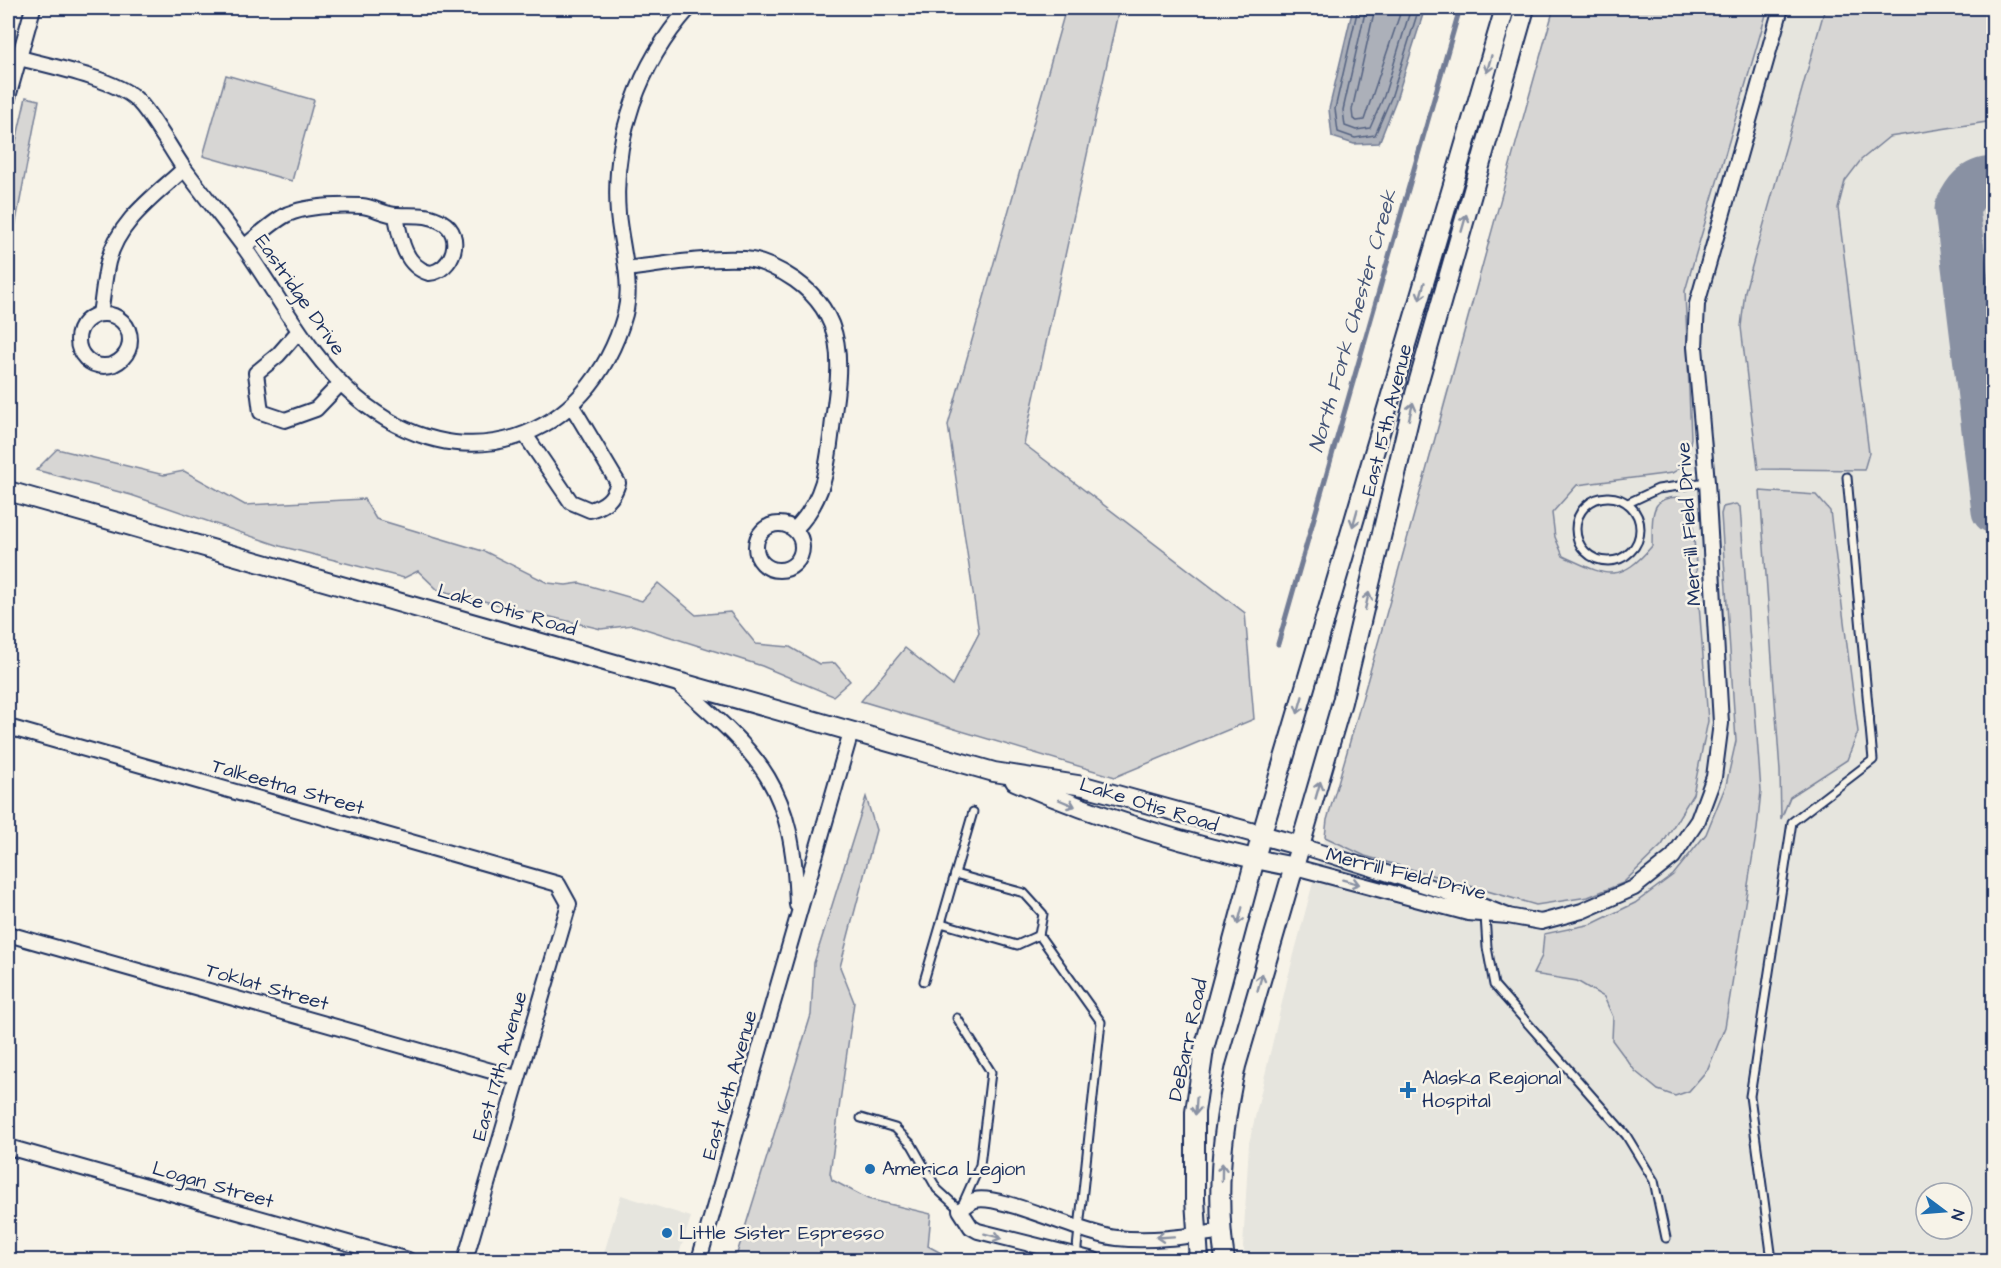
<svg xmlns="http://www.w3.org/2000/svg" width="2001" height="1268" font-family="'Architects Daughter',sans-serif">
	<rect width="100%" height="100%" fill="#f7f3e8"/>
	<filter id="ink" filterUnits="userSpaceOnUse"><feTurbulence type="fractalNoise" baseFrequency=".0167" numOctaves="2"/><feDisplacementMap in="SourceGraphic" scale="12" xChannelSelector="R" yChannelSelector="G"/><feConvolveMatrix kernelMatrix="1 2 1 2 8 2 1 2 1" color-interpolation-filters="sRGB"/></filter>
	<g filter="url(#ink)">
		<g fill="#e6e5de" fill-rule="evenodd">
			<path d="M1554,8H1993V1260H1247L1243,1247L1249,1143L1287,981L1325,837L1327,820L1391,606L1445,395ZM1926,1193H1962V1229H1926Z"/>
			<polygon points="621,1195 691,1217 677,1260 602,1260"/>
			<polygon points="1005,1250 1045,1260 1002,1260"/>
		</g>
		<g fill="#d7d6d4" stroke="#798299" stroke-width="1.5">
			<polygon points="1066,8 1119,8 1024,444 1245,613 1254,719 1115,777 861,701 905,648 952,685 979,633 948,425"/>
			<path d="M1554,8H1768L1685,291L1691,438C1688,453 1687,466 1672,473L1577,485L1552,513L1555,537L1563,556C1605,575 1618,586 1652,546C1653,517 1647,492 1687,498L1692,513L1708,721L1693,794L1662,845L1623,883L1588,897L1536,905L1365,856L1325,837L1327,820C1407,551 1477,278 1554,8Z"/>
			<polygon points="1825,8 1993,8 1993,121 1889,137 1861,160 1845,181 1838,208 1869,453 1864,470 1758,469 1741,327 1745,291"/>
			<polygon points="226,75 314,100 292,181 203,156"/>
			<polygon points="26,97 39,100 8,264 8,177"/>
			<polygon points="1993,205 1994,205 1993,405 1968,236 1970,222 1980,207"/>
			<polygon points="57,449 164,475 184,471 245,505 364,499 376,519 486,552 548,583 566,585 580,583 642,601 658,583 696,615 730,612 756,644 790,647 819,664 835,663 850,681 833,696 762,666 633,625 601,629 438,590 418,571 404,578 280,546 131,495 36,470"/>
			<polygon points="1760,491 1816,495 1830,511 1858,732 1847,760 1790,797 1781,819 1780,771"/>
			<polygon points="1736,504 1740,507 1761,791 1757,829 1725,1027 1708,1069 1689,1091 1675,1096 1658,1090 1635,1071 1612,1040 1613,1017 1604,997 1577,981 1533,974 1542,956 1544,934 1592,924 1635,903 1673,875 1706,834 1726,785 1736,741 1721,514 1723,507"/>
			<polygon points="866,797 876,830 840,967 854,1002 830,1173 832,1180 868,1199 931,1214 928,1246 954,1260 735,1260 811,1015 814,963"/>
		</g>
		<polygon fill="#acb0b9" stroke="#727c95" stroke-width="1.5" points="1353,8 1425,8 1396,100 1379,143 1354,144 1332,137 1329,109"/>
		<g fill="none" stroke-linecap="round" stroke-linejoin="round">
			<g stroke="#556382" stroke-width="1.5">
				<polyline points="1358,8 1335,109 1338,132 1355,138 1375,135 1391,98 1419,8"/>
				<polyline points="1366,8 1343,110 1345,126 1356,130 1370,128 1384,96 1411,8"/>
				<polyline points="1375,8 1352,110 1353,119 1357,121 1364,120 1402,8"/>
			</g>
			<polyline stroke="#727c95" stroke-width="5" points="1278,644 1460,8"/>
			<path stroke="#8991a3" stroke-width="45" d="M1994,179C1973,180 1965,192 1957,209L1994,511"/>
			<defs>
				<g id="service">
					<circle cx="1608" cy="529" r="32"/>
					<polyline points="1628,503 1658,489 1707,482"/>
					<polyline points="955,874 973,812"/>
					<polyline points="1485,915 1487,947 1494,985 1626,1135 1654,1181 1666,1238"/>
					<polyline points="1039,935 1017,945 941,923 955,874 1024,893 1043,914 1039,935 1101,1022 1076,1257"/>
					<polyline points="924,981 941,923"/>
					<polyline points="861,1118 895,1128 912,1145 937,1189 960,1210 980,1165 991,1072 957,1018"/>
					<polyline points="1772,1260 1750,1096 1792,822 1873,760 1847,477"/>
				</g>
				<g id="minor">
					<path d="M8,55C40,64 112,77 136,99C151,113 170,148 183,167C203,194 224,220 244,247C281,299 308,356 357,398C459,485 589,443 625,314C633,282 621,247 618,214C612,139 639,64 689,8"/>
					<polyline points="8,97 33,8"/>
					<path d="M244,247C257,237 273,221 288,214C310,205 339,205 362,206C374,207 385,215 397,215C413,216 428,213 442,222C465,235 453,271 429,273C404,266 400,237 396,216"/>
					<path d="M627,269C666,264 706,257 745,259C761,260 782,271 795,280C847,317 841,364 833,420C828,462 826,498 795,529"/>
					<path d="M100,314C103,297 104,279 108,262C118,221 155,196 184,169"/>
					<circle cx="104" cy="340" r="26"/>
					<polyline points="298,332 278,355 256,373 261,412 285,420 316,409 340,384"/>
					<path d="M526,436L571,502L590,510C606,505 613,499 618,483L572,406"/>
					<circle cx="779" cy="547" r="23"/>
					<path d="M677,683C763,758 793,786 797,905"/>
					<polyline points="8,727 558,884 569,904 465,1260"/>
					<polyline points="1295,867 1468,913 1508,916 1443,891 1301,846"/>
					<polyline points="1508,916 1541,922 1582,911 1634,888 1673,857 1698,820 1714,777 1721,723 1707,482 1695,347 1697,304 1781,8"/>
					<polyline points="8,934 516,1078"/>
					<polyline points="8,1147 408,1260"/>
					<polyline points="699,1260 851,732"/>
					<path d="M1094,1260L978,1231L971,1227L960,1210C965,1207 970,1202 975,1200C999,1193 1083,1235 1117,1238C1152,1242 1189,1236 1223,1231"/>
				</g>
				<g id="secondary">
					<polyline points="8,491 994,772 1084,786 1301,846"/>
					<path d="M1015,781C1105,820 1198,849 1295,867"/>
					<polyline points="1199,1260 1195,1200 1195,1112 1204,1049 1262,833 1505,8"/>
					<path d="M1225,1260C1215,1197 1222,1129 1236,1066L1342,702L1415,394L1525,8"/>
				</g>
			</defs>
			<use href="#service" stroke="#1b2f5e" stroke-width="11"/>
			<use href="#minor" stroke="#1b2f5e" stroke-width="18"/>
			<use href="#secondary" stroke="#1b2f5e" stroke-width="22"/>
			<use href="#service" stroke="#f7f3e8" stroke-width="7"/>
			<use href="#minor" stroke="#f7f3e8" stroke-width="14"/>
			<use href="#secondary" stroke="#f7f3e8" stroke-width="18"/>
		</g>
		<defs><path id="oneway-shaft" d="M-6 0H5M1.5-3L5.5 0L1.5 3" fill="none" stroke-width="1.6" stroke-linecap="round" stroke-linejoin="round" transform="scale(1.5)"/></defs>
		<g stroke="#8991a3">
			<use href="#oneway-shaft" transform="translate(1489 64) rotate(106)"/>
			<use href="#oneway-shaft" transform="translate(1464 223) rotate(-74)"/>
			<use href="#oneway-shaft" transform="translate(1422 291) rotate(106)"/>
			<use href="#oneway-shaft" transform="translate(1411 411) rotate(-76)"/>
			<use href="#oneway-shaft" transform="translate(1355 518) rotate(106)"/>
			<use href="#oneway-shaft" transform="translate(1367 601) rotate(-77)"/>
			<use href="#oneway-shaft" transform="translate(1300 705) rotate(106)"/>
			<use href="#oneway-shaft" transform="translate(1318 790) rotate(-74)"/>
			<use href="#oneway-shaft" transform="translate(1067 803) rotate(23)"/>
			<use href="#oneway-shaft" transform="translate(1351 882) rotate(15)"/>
			<use href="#oneway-shaft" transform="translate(1240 916) rotate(105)"/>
			<use href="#oneway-shaft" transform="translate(1260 982) rotate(-74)"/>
			<use href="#oneway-shaft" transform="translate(1196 1106) rotate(94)"/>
			<use href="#oneway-shaft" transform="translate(1222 1172) rotate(-89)"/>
			<use href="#oneway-shaft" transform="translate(993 1236) rotate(15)"/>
			<use href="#oneway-shaft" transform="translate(1165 1237) rotate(176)"/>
		</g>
	</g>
	<g fill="#1f6fb2" stroke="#f7f3e8" stroke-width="2">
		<path d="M1405 1081h6v6h6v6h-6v6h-6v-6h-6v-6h6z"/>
		<circle cx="870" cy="1169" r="6"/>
		<circle cx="667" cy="1233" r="6"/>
	</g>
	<g text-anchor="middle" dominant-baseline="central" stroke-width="5" stroke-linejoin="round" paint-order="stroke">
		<g font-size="20" fill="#1b2f5e" stroke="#f7f3e8">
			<text transform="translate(300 295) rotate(55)">Eastridge Drive</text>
			<text transform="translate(1387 420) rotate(-76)">East 15th Avenue</text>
			<text transform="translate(1689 524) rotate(-94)">Merrill Field Drive</text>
			<text transform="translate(507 610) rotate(16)">Lake Otis Road</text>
			<text transform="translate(288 787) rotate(16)">Talkeetna Street</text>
			<text transform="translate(1149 805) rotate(17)">Lake Otis Road</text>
			<text transform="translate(1406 874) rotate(14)">Merrill Field Drive</text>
			<text transform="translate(267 987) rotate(16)">Toklat Street</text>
			<text transform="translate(1188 1040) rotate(-78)">DeBarr Road</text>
			<text transform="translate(500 1066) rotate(-74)">East 17th Avenue</text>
			<text transform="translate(730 1085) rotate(-74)">East 16th Avenue</text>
			<text transform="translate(213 1185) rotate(16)">Logan Street</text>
		</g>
		<g font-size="20" fill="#1b2f5e" stroke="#f7f3e8" text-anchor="start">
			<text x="1422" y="1078">Alaska Regional<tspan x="1422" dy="23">Hospital</tspan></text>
			<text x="882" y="1169">America Legion</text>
			<text x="679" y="1233">Little Sister Espresso</text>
		</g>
		<g font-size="21" font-style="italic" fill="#465679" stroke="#f7f3e8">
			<text transform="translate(1353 321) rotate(-74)">North Fork Chester Creek</text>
		</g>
	</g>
	<rect width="2001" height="1268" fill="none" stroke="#f7f3e8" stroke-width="30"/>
	<rect x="15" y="15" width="1971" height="1238" fill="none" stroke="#1b2f5e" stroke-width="2" filter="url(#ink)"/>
	<g transform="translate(1944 1211) rotate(106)"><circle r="28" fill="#f7f3e8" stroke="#9fa5b1" stroke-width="1.5"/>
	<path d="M0-4.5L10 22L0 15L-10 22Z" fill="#1f6fb2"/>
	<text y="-9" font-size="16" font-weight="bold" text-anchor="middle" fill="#1b2f5e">N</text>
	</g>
</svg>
